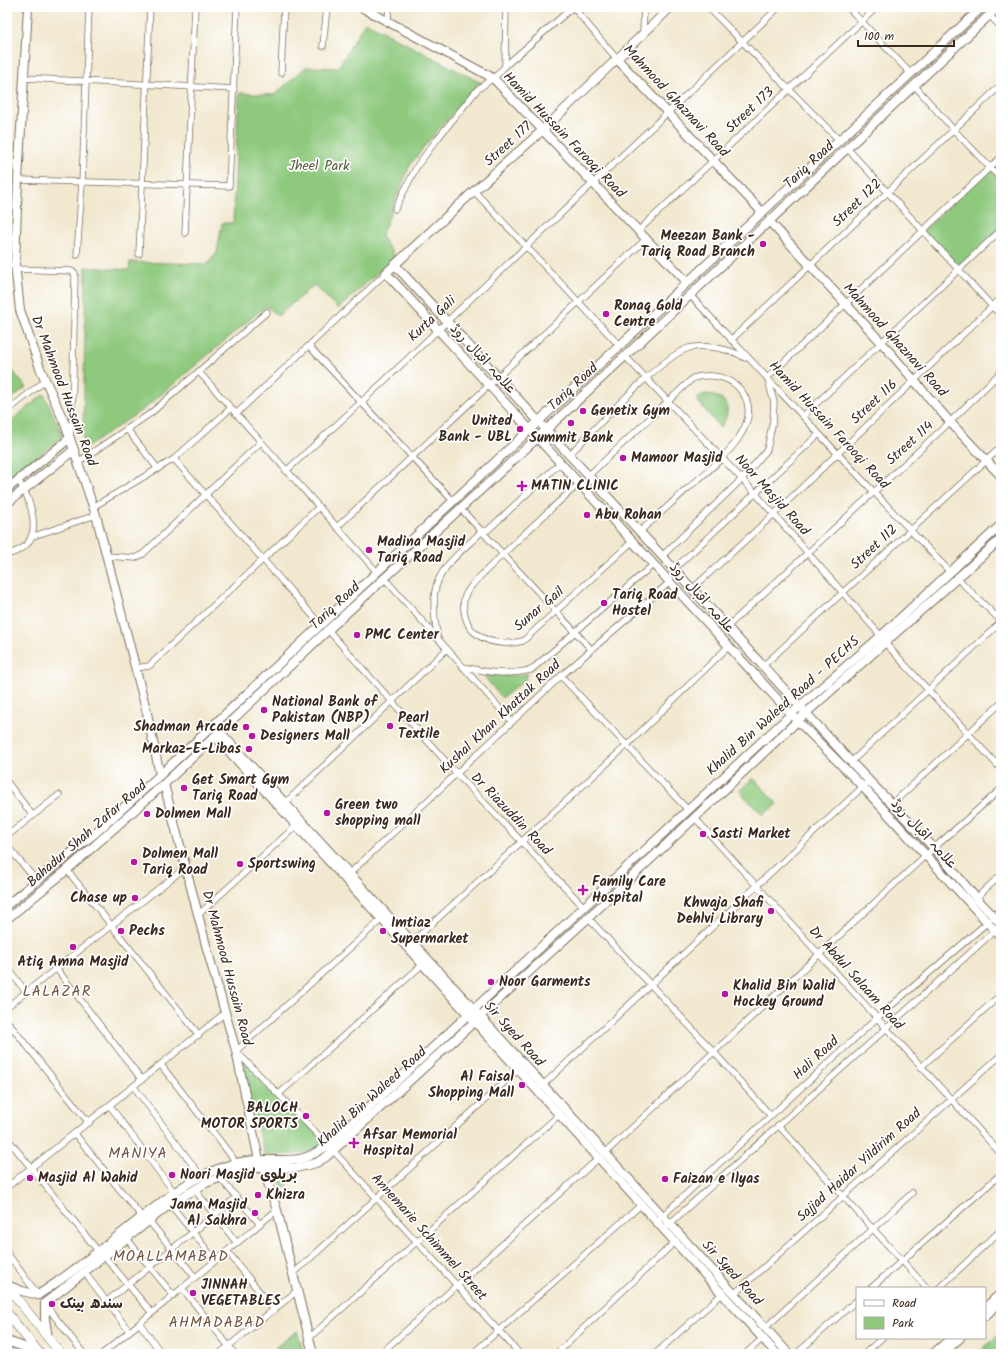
<svg xmlns="http://www.w3.org/2000/svg" width="1008" height="1361" font-family="Kalam,'Playpen Sans Arabic',sans-serif">
	<rect width="100%" height="100%" fill="#fff"/>
	<filter id="ink" filterUnits="userSpaceOnUse"><feTurbulence type="fractalNoise" baseFrequency=".025" numOctaves="2"/><feDisplacementMap in="SourceGraphic" scale="8" xChannelSelector="R" yChannelSelector="G"/><feConvolveMatrix kernelMatrix="1 2 1 2 8 2 1 2 1" color-interpolation-filters="sRGB"/></filter>
	<filter id="wash" filterUnits="userSpaceOnUse"><feTurbulence type="fractalNoise" baseFrequency=".012" numOctaves="4" result="noise"/><feDisplacementMap in="SourceGraphic" scale="16" xChannelSelector="R" yChannelSelector="G"/><feGaussianBlur stdDeviation="0.9" result="paint"/><feColorMatrix in="noise" values="0 0 0 0 0 0 0 0 0 0 0 0 0 0 0 0 0 1.4 0 .05"/><feComposite in="paint" operator="in"/></filter>
	<g filter="url(#wash)">
		<rect width="100%" height="100%" fill="#f1e8cf"/>
		<g fill="#8ec97e" stroke="#647a4e">
			<polygon points="365,22 481,83 435,133 410,165 381,236 395,257 338,309 314,285 278,316 266,306 145,408 86,448 83,440 86,267 129,270 130,262 208,264 217,252 222,223 233,223 239,93 274,95 306,67 338,68"/>
			<polygon points="990,167 1001,179 1001,230 959,270 923,231"/>
			<polygon points="7,364 26,387 7,403"/>
			<polygon points="44,394 63,436 7,481 7,424"/>
			<path d="M709,394L720,398L727,404C728,414 726,420 720,428L696,399L701,395Z"/>
			<polygon points="528,673 525,680 502,698 483,675 518,676"/>
			<polygon points="753,778 778,804 763,815 739,791"/>
			<path d="M236,1051L326,1142C308,1157 288,1154 265,1155Z"/>
			<polygon points="298,1171 284,1189 275,1173"/>
			<polygon points="297,1331 304,1354 273,1354 277,1346"/>
			<polygon points="1001,1333 1001,1354 977,1354"/>
		</g>
	</g>
	<g filter="url(#ink)">
		<g fill="none" stroke-linecap="round" stroke-linejoin="round">
			<defs>
				<g id="street">
					<polyline points="573,7 616,58"/>
					<polyline points="708,7 839,140"/>
					<polyline points="848,7 911,74"/>
					<polyline points="989,15 1001,27"/>
					<polyline points="388,21 389,7"/>
					<polyline points="643,33 644,7"/>
					<polyline points="323,46 327,7"/>
					<polyline points="505,66 506,7"/>
					<polyline points="281,73 284,7"/>
					<polyline points="24,78 234,89"/>
					<polyline points="914,85 953,129 1001,179"/>
					<polyline points="847,148 1001,316"/>
					<polyline points="18,180 229,186 237,7"/>
					<polyline points="474,191 619,345"/>
					<polyline points="395,209 417,166 438,138 477,90 497,75 505,66 573,7"/>
					<polyline points="638,231 877,7"/>
					<polyline points="185,233 195,7"/>
					<polyline points="139,254 150,7"/>
					<polyline points="77,255 82,183 89,7"/>
					<polyline points="7,265 15,264"/>
					<polyline points="15,269 71,271 75,273 72,423 70,436"/>
					<polyline points="690,295 837,453 950,572"/>
					<polyline points="731,340 1001,85"/>
					<polyline points="309,346 454,502"/>
					<polyline points="625,356 756,494 881,636"/>
					<polyline points="199,372 377,572"/>
					<polyline points="767,378 1001,157"/>
					<polyline points="7,411 46,380"/>
					<polyline points="236,414 386,273"/>
					<polyline points="803,416 1001,230"/>
					<polyline points="127,429 158,469"/>
					<path d="M569,455C593,431 661,356 689,348C706,344 731,349 745,358"/>
					<polyline points="174,459 320,624"/>
					<polyline points="78,462 151,413 267,312"/>
					<polyline points="286,471 382,383 779,7"/>
					<path d="M588,476L693,378C708,374 726,375 738,387C773,423 711,468 687,489C671,503 656,518 639,532"/>
					<path d="M579,484C551,508 524,534 497,560C488,569 469,585 465,596C461,607 466,625 474,632C488,644 506,645 523,641L633,541"/>
					<polyline points="93,507 174,459 231,408"/>
					<polyline points="461,509 591,649"/>
					<polyline points="337,527 646,239"/>
					<polyline points="31,537 96,515"/>
					<path d="M7,554C11,554 15,552 19,550C45,537 30,498 18,480"/>
					<polyline points="107,556 135,558 143,554 261,442"/>
					<polyline points="662,556 742,479 767,450 773,420 774,402 768,380"/>
					<polyline points="674,569 819,434"/>
					<polyline points="384,578 512,722"/>
					<polyline points="958,579 1001,621"/>
					<polyline points="692,589 773,515 1001,298"/>
					<polyline points="727,627 950,422 1001,372"/>
					<polyline points="328,630 457,774 583,906"/>
					<path d="M437,638C436,623 432,606 435,591C439,566 465,549 482,531L488,530L560,463"/>
					<polyline points="885,643 1001,769"/>
					<polyline points="763,666 1001,447"/>
					<path d="M463,667C489,672 505,676 531,670L654,564"/>
					<polyline points="136,668 149,666 319,507"/>
					<polyline points="561,676 688,810"/>
					<polyline points="851,762 1001,622"/>
					<polyline points="7,782 33,816"/>
					<polyline points="285,803 447,649"/>
					<polyline points="892,804 1001,703"/>
					<polyline points="694,817 1001,1154"/>
					<polyline points="7,836 59,795"/>
					<polyline points="7,846 37,881"/>
					<polyline points="67,870 199,1035"/>
					<polyline points="350,873 561,676 670,582"/>
					<polyline points="976,898 1001,875"/>
					<polyline points="198,915 298,824"/>
					<polyline points="383,918 236,1051 328,1145 520,1354"/>
					<polyline points="588,918 713,1051 771,1116"/>
					<polyline points="412,942 626,746 729,646"/>
					<polyline points="7,967 26,992"/>
					<polyline points="56,968 142,1080"/>
					<polyline points="7,1007 186,867"/>
					<polyline points="7,1021 89,1123"/>
					<polyline points="161,1065 233,1158 234,1163"/>
					<polyline points="921,1067 997,998"/>
					<polyline points="543,1085 869,781"/>
					<polyline points="134,1087 201,1176"/>
					<polyline points="279,1094 424,963"/>
					<polyline points="110,1106 174,1192"/>
					<polyline points="778,1125 927,1288"/>
					<polyline points="75,1134 142,1217"/>
					<polyline points="7,1138 98,1251"/>
					<polyline points="605,1153 926,855 1001,789"/>
					<polyline points="219,1177 259,1223"/>
					<polyline points="7,1187 225,1013"/>
					<polyline points="194,1189 237,1243"/>
					<polyline points="170,1204 215,1260"/>
					<polyline points="660,1218 877,1018 989,921"/>
					<polyline points="149,1221 195,1277"/>
					<polyline points="667,1226 1001,925"/>
					<polyline points="127,1239 173,1295"/>
					<polyline points="227,1251 274,1310"/>
					<polyline points="7,1253 38,1295"/>
					<polyline points="105,1257 152,1313"/>
					<polyline points="85,1273 129,1331"/>
					<polyline points="293,1274 519,1069"/>
					<polyline points="182,1288 235,1354"/>
					<polyline points="871,1288 1001,1174"/>
					<polyline points="939,1288 1001,1230"/>
					<polyline points="734,1294 1001,1055"/>
					<polyline points="106,1302 237,1197"/>
					<polyline points="45,1304 84,1354"/>
					<polyline points="140,1324 162,1354"/>
					<polyline points="765,1328 912,1193"/>
					<polyline points="309,1338 560,1114"/>
					<polyline points="7,1347 12,1354"/>
					<polyline points="102,1354 277,1210"/>
					<polyline points="219,1354 297,1291"/>
					<polyline points="380,1354 600,1157"/>
					<polyline points="472,1354 642,1204"/>
					<polyline points="556,1354 676,1241"/>
					<polyline points="655,1354 723,1293"/>
					<polyline points="745,1354 762,1339"/>
					<polyline points="796,1354 857,1300"/>
					<polyline points="864,1354 882,1338"/>
				</g>
				<g id="secondary">
					<polyline points="28,7 18,180 15,264 20,310 40,368 65,424 96,515 147,713 160,775"/>
					<polyline points="361,7 493,78 687,282"/>
					<polyline points="671,7 543,130 474,191 386,273 791,714 863,787 1001,937"/>
					<polyline points="616,58 762,212"/>
					<polyline points="769,221 881,342 950,422 1001,476"/>
					<polyline points="396,266 851,762 934,848 976,898 1001,924"/>
					<polyline points="7,489 70,438"/>
					<polyline points="7,503 74,450"/>
					<polyline points="220,732 789,1354"/>
					<polyline points="215,736 777,1354"/>
					<polyline points="164,784 207,949 236,1051 259,1160"/>
					<polyline points="7,905 93,835 160,775 982,7"/>
					<polyline points="7,919 67,870 164,784 328,630 546,430 998,7"/>
					<polyline points="263,1168 277,1210 313,1354"/>
					<polyline points="7,1285 22,1291 38,1295"/>
					<path d="M38,1295C75,1271 108,1244 142,1217C162,1202 180,1186 202,1176C221,1167 239,1160 260,1160C291,1159 300,1165 328,1145L800,706L881,636L1001,525"/>
					<polyline points="45,1303 170,1204 206,1183 243,1168 296,1168 316,1163 326,1157 588,918 806,713 1001,539"/>
					<polyline points="45,1303 45,1319 48,1338"/>
					<polyline points="985,1308 1001,1293"/>
					<polyline points="985,1316 1001,1301"/>
					<polyline points="7,1341 38,1352"/>
					<polyline points="933,1354 951,1338"/>
					<polyline points="942,1354 960,1338"/>
				</g>
				<g id="primary">
					<polyline points="7,1286 61,1354"/>
					<polyline points="7,1313 40,1354"/>
				</g>
			</defs>
			<use href="#street" stroke="#7b6c5c" stroke-width="7"/>
			<use href="#secondary" stroke="#7b6c5c" stroke-width="10"/>
			<use href="#primary" stroke="#7b6c5c" stroke-width="10"/>
			<use href="#street" stroke="#fff" stroke-width="5.5"/>
			<use href="#secondary" stroke="#fff" stroke-width="8"/>
			<use href="#primary" stroke="#fff" stroke-width="9"/>
		</g>
	</g>
	<g fill="#b5179e" stroke="#fff" stroke-width="1.5">
		<circle cx="763" cy="244" r="4"/>
		<circle cx="606" cy="314" r="4"/>
		<circle cx="583" cy="411" r="4"/>
		<circle cx="571" cy="423" r="4"/>
		<circle cx="520" cy="429" r="4"/>
		<circle cx="623" cy="458" r="4"/>
		<path d="M520 480h4v4h4v4h-4v4h-4v-4h-4v-4h4z"/>
		<circle cx="587" cy="515" r="4"/>
		<circle cx="369" cy="550" r="4"/>
		<circle cx="604" cy="603" r="4"/>
		<circle cx="357" cy="635" r="4"/>
		<circle cx="264" cy="710" r="4"/>
		<circle cx="390" cy="726" r="4"/>
		<circle cx="246" cy="727" r="4"/>
		<circle cx="252" cy="736" r="4"/>
		<circle cx="249" cy="749" r="4"/>
		<circle cx="184" cy="788" r="4"/>
		<circle cx="327" cy="813" r="4"/>
		<circle cx="147" cy="814" r="4"/>
		<circle cx="703" cy="834" r="4"/>
		<circle cx="134" cy="862" r="4"/>
		<circle cx="240" cy="864" r="4"/>
		<path d="M581 884h4v4h4v4h-4v4h-4v-4h-4v-4h4z"/>
		<circle cx="135" cy="898" r="4"/>
		<circle cx="771" cy="911" r="4"/>
		<circle cx="121" cy="931" r="4"/>
		<circle cx="383" cy="931" r="4"/>
		<circle cx="73" cy="947" r="4"/>
		<circle cx="491" cy="982" r="4"/>
		<circle cx="725" cy="994" r="4"/>
		<circle cx="522" cy="1085" r="4"/>
		<circle cx="306" cy="1116" r="4"/>
		<path d="M352 1137h4v4h4v4h-4v4h-4v-4h-4v-4h4z"/>
		<circle cx="172" cy="1175" r="4"/>
		<circle cx="30" cy="1178" r="4"/>
		<circle cx="665" cy="1179" r="4"/>
		<circle cx="258" cy="1195" r="4"/>
		<circle cx="255" cy="1213" r="4"/>
		<circle cx="193" cy="1293" r="4"/>
		<circle cx="52" cy="1304" r="4"/>
	</g>
	<g text-anchor="middle" dominant-baseline="central" stroke-width="3.5" stroke-linejoin="round" paint-order="stroke">
		<g font-size="14" fill="#3b2a1e" stroke="#fff">
			<text transform="translate(676 101) rotate(47)">Mahmood Ghaznavi Road</text>
			<text transform="translate(750 110) rotate(-43)">Street 173</text>
			<text transform="translate(564 135) rotate(46)">Hamid Hussain Farooqi Road</text>
			<text transform="translate(508 144) rotate(-42)">Street 177</text>
			<text transform="translate(809 165) rotate(-43)">Tariq Road</text>
			<text transform="translate(857 203) rotate(-44)">Street 122</text>
			<text transform="translate(432 319) rotate(-43)">Kurta Gali</text>
			<text transform="translate(895 340) rotate(48)">Mahmood Ghaznavi Road</text>
			<text transform="translate(483 359) rotate(47)">علامہ اقبال روڈ</text>
			<text transform="translate(573 387) rotate(-43)">Tariq Road</text>
			<text transform="translate(64 391) rotate(69)">Dr Mahmood Hussain Road</text>
			<text transform="translate(874 402) rotate(-43)">Street 116</text>
			<text transform="translate(829 425) rotate(47)">Hamid Hussain Farooqi Road</text>
			<text transform="translate(910 443) rotate(-42)">Street 114</text>
			<text transform="translate(772 495) rotate(48)">Noor Masjid Road</text>
			<text transform="translate(874 547) rotate(-43)">Street 112</text>
			<text transform="translate(702 598) rotate(48)">علامہ اقبال روڈ</text>
			<text transform="translate(335 606) rotate(-43)">Tariq Road</text>
			<text transform="translate(539 609) rotate(-40)">Sunar Gail</text>
			<text transform="translate(783 706) rotate(-42)">Khalid Bin Waleed Road - PECHS</text>
			<text transform="translate(500 717) rotate(-43)">Kushal Khan Khattak Road</text>
			<text transform="translate(511 814) rotate(46)">Dr Riazuddin Road</text>
			<text transform="translate(87 834) rotate(-41)">Bahadur Shah Zafar Road</text>
			<text transform="translate(924 834) rotate(47)">علامہ اقبال روڈ</text>
			<text transform="translate(227 968) rotate(75)">Dr Mahmood Hussain Road</text>
			<text transform="translate(856 978) rotate(48)">Dr Abdul Salaam Road</text>
			<text transform="translate(514 1034) rotate(48)">Sir Syed Road</text>
			<text transform="translate(816 1058) rotate(-43)">Hali Road</text>
			<text transform="translate(372 1097) rotate(-42)">Khalid Bin Waleed Road</text>
			<text transform="translate(859 1165) rotate(-42)">Sajjad Haidar Yildirim Road</text>
			<text transform="translate(429 1237) rotate(48)">Annemarie Schimmel Street</text>
			<text transform="translate(732 1273) rotate(48)">Sir Syed Road</text>
		</g>
		<g font-size="14" fill="#545a3b" stroke="#fff">
			<text x="319" y="166">Jheel Park</text>
		</g>
		<g font-size="14" font-weight="bold" fill="#3b2a1e" stroke="#fff" text-anchor="start">
			<text x="755" y="236" text-anchor="end">Meezan Bank -<tspan x="755" dy="16">Tariq Road Branch</tspan></text>
			<text x="614" y="306">Ronaq Gold<tspan x="614" dy="16">Centre</tspan></text>
			<text x="591" y="411">Genetix Gym</text>
			<text x="512" y="421" text-anchor="end">United<tspan x="512" dy="16">Bank - UBL</tspan></text>
			<text x="571" y="438" text-anchor="middle">Summit Bank</text>
			<text x="631" y="458">Mamoor Masjid</text>
			<text x="531" y="486">MATIN CLINIC</text>
			<text x="595" y="515">Abu Rohan</text>
			<text x="377" y="542">Madina Masjid<tspan x="377" dy="16">Tariq Road</tspan></text>
			<text x="612" y="595">Tariq Road<tspan x="612" dy="16">Hostel</tspan></text>
			<text x="365" y="635">PMC Center</text>
			<text x="272" y="702">National Bank of<tspan x="272" dy="16">Pakistan (NBP)</tspan></text>
			<text x="398" y="718">Pearl<tspan x="398" dy="16">Textile</tspan></text>
			<text x="238" y="727" text-anchor="end">Shadman Arcade</text>
			<text x="260" y="736">Designers Mall</text>
			<text x="241" y="749" text-anchor="end">Markaz-E-Libas</text>
			<text x="192" y="780">Get Smart Gym<tspan x="192" dy="16">Tariq Road</tspan></text>
			<text x="335" y="805">Green two<tspan x="335" dy="16">shopping mall</tspan></text>
			<text x="155" y="814">Dolmen Mall</text>
			<text x="711" y="834">Sasti Market</text>
			<text x="142" y="854">Dolmen Mall<tspan x="142" dy="16">Tariq Road</tspan></text>
			<text x="248" y="864">Sportswing</text>
			<text x="592" y="882">Family Care<tspan x="592" dy="16">Hospital</tspan></text>
			<text x="127" y="898" text-anchor="end">Chase up</text>
			<text x="763" y="903" text-anchor="end">Khwaja Shafi<tspan x="763" dy="16">Dehlvi Library</tspan></text>
			<text x="391" y="923">Imtiaz<tspan x="391" dy="16">Supermarket</tspan></text>
			<text x="129" y="931">Pechs</text>
			<text x="73" y="962" text-anchor="middle">Atiq Amna Masjid</text>
			<text x="499" y="982">Noor Garments</text>
			<text x="733" y="986">Khalid Bin Walid<tspan x="733" dy="16">Hockey Ground</tspan></text>
			<text x="514" y="1077" text-anchor="end">Al Faisal<tspan x="514" dy="16">Shopping Mall</tspan></text>
			<text x="298" y="1108" text-anchor="end">BALOCH<tspan x="298" dy="16">MOTOR SPORTS</tspan></text>
			<text x="363" y="1135">Afsar Memorial<tspan x="363" dy="16">Hospital</tspan></text>
			<text x="180" y="1175">Noori Masjid بریلوی</text>
			<text x="38" y="1178">Masjid Al Wahid</text>
			<text x="673" y="1179">Faizan e Ilyas</text>
			<text x="266" y="1195">Khizra</text>
			<text x="247" y="1205" text-anchor="end">Jama Masjid<tspan x="247" dy="16">Al Sakhra</tspan></text>
			<text x="201" y="1285">JINNAH<tspan x="201" dy="16">VEGETABLES</tspan></text>
			<text x="60" y="1304">سندھ بینک</text>
		</g>
		<g font-size="15" letter-spacing="1" fill="#735541" stroke="#fff">
			<text x="57" y="992">LALAZAR</text>
			<text x="138" y="1154">MANIYA</text>
			<text x="171" y="1257">MOALLAMABAD</text>
			<text x="217" y="1323">AHMADABAD</text>
		</g>
	</g>
	<rect width="1008" height="1361" fill="none" stroke="#fff" stroke-width="24"/>
	<rect x="856" y="1287" width="130" height="52" fill="#ffffff" stroke="#b1aaa5"/>
	<rect x="864" y="1300" width="20" height="6" fill="#ffffff" stroke="#b1aaa5"/>
	<text x="892" y="1307" font-size="12" fill="#3b2a1e">Road</text>
	<rect x="864" y="1317" width="20" height="12" fill="#8ec97e" stroke="#b1aaa5"/>
	<text x="892" y="1327" font-size="12" fill="#3b2a1e">Park</text>
	<path d="M858 40v6h96v-6" fill="none" stroke="#3b2a1e" stroke-width="2"/>
	<text x="864" y="40" font-size="12" fill="#3b2a1e" stroke="#ffffff" stroke-width="3" paint-order="stroke">100 m</text>
</svg>
